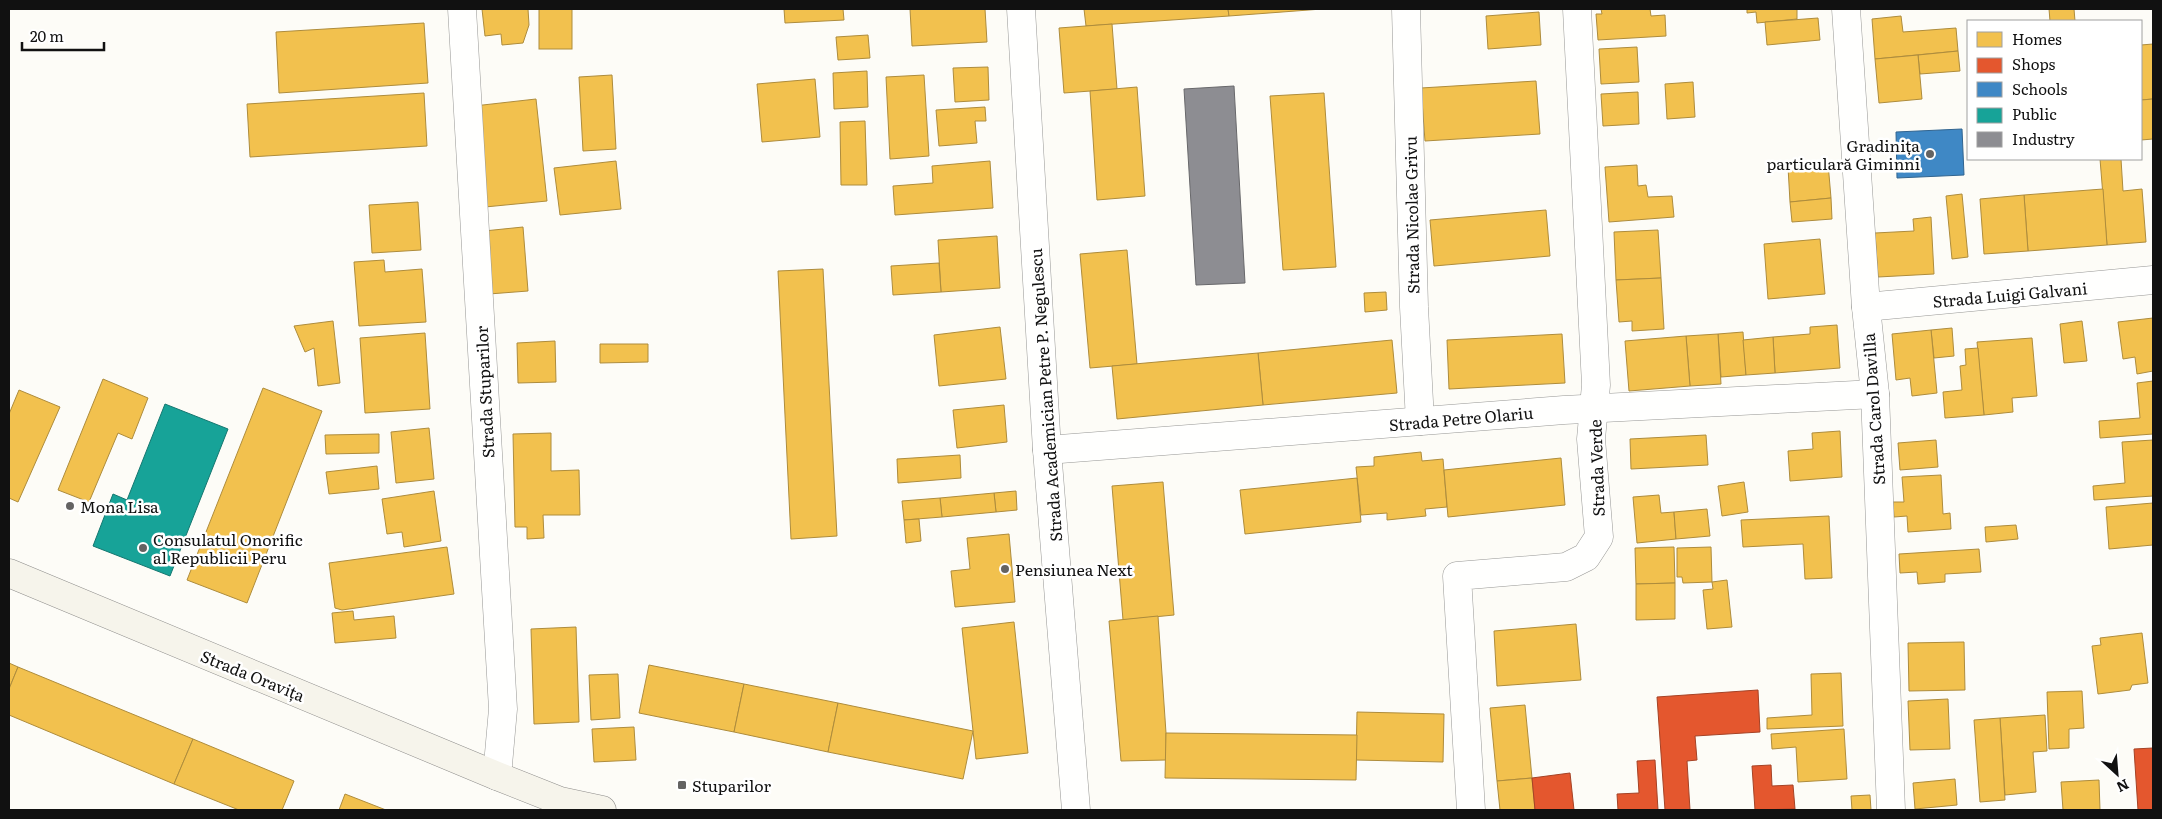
<svg xmlns="http://www.w3.org/2000/svg" width="2162" height="819" font-family="Literata,serif">
	<rect width="100%" height="100%" fill="#fdfcf7"/>
	<g fill="#f2c14e" stroke="#ae8c3c">
		<polygon points="482,9 528,9 529,25 523,43 502,45 501,34 485,36"/>
		<rect x="539" y="9" width="33" height="40"/>
		<polygon points="784,9 843,9 844,20 785,23"/>
		<polygon points="910,9 985,9 987,42 912,46"/>
		<polygon points="1084,9 1228,9 1229,16 1086,26"/>
		<polygon points="1228,9 1322,9 1229,16"/>
		<polygon points="1601,9 1650,9 1651,16 1665,15 1666,36 1598,40 1596,14 1602,14"/>
		<polygon points="1747,9 1797,9 1797,19 1757,23 1756,12 1747,13"/>
		<polygon points="2049,9 2074,9 2075,21 2050,21"/>
		<polygon points="1539,12 1541,45 1488,49 1486,16"/>
		<polygon points="1901,16 1903,32 1956,28 1958,51 1875,59 1872,19"/>
		<polygon points="1818,18 1820,40 1767,45 1765,22"/>
		<polygon points="424,23 428,83 279,93 276,32"/>
		<polygon points="1112,24 1117,89 1064,93 1059,28"/>
		<polygon points="868,35 870,58 838,60 836,37"/>
		<polygon points="2153,44 2153,99 2141,100 2141,45"/>
		<polygon points="1637,47 1639,82 1601,84 1599,49"/>
		<polygon points="1958,51 1960,71 1920,74 1918,55"/>
		<polygon points="1918,55 1922,99 1879,103 1875,59"/>
		<polygon points="988,67 989,100 955,102 953,68"/>
		<polygon points="867,71 868,107 834,109 833,73"/>
		<polygon points="612,75 616,149 583,151 579,77"/>
		<polygon points="924,75 929,156 890,159 886,77"/>
		<polygon points="815,79 820,137 762,142 757,84"/>
		<polygon points="1536,81 1540,134 1425,141 1421,88"/>
		<polygon points="1693,82 1695,117 1667,119 1665,84"/>
		<polygon points="1137,87 1145,196 1097,200 1090,91"/>
		<polygon points="1638,92 1639,124 1603,126 1601,94"/>
		<polygon points="424,93 427,146 250,157 247,104"/>
		<polygon points="1324,93 1336,267 1283,270 1270,96"/>
		<polygon points="536,99 547,201 485,207 474,106"/>
		<polygon points="2153,99 2153,139 2141,140 2141,100"/>
		<polygon points="985,107 986,121 975,121 977,143 939,146 936,110"/>
		<polygon points="865,121 867,185 841,185 840,122"/>
		<polygon points="2100,159 2121,159 2123,191 2142,189 2146,242 2107,245"/>
		<polygon points="616,161 621,209 560,215 554,168"/>
		<polygon points="990,161 993,208 895,215 893,186 933,183 932,166"/>
		<polygon points="1828,163 1831,198 1790,202 1788,167"/>
		<polygon points="1637,165 1638,186 1646,185 1648,197 1672,196 1674,217 1609,222 1605,167"/>
		<polygon points="2103,189 2107,245 2028,251 2024,195"/>
		<polygon points="1962,194 1968,257 1952,259 1946,196"/>
		<polygon points="2024,195 2028,251 1984,254 1980,199"/>
		<polygon points="1831,198 1832,219 1792,222 1790,202"/>
		<polygon points="418,202 421,250 372,253 369,205"/>
		<polygon points="1546,210 1550,256 1434,266 1430,220"/>
		<polygon points="1931,217 1934,274 1878,277 1875,233 1914,231 1913,219"/>
		<polygon points="523,227 528,291 489,294 484,231"/>
		<polygon points="1658,230 1661,278 1616,280 1614,232"/>
		<polygon points="997,236 1000,288 941,292 938,240"/>
		<polygon points="1820,239 1825,294 1768,299 1764,244"/>
		<polygon points="1127,250 1137,364 1090,368 1080,254"/>
		<polygon points="384,260 385,272 422,269 426,322 359,326 354,262"/>
		<polygon points="939,263 941,292 893,295 891,266"/>
		<polygon points="823,269 837,536 791,539 778,271"/>
		<polygon points="1661,278 1664,329 1632,331 1632,321 1619,322 1616,280"/>
		<polygon points="1386,292 1387,310 1365,312 1364,293"/>
		<polygon points="2153,318 2153,371 2137,374 2135,357 2123,359 2118,322"/>
		<polygon points="333,321 340,383 318,386 314,348 305,352 294,326"/>
		<polygon points="2082,321 2087,361 2064,363 2060,324"/>
		<polygon points="1837,325 1840,368 1775,373 1773,337 1810,334 1810,327"/>
		<polygon points="1000,327 1006,379 939,386 934,335"/>
		<polygon points="1952,328 1954,356 1934,358 1931,330"/>
		<polygon points="1931,330 1937,393 1912,396 1910,378 1896,380 1892,334"/>
		<polygon points="1743,332 1746,375 1721,377 1718,334"/>
		<polygon points="425,333 430,409 365,413 360,338"/>
		<polygon points="1562,334 1565,383 1449,389 1447,340"/>
		<polygon points="1718,334 1721,384 1690,386 1686,336"/>
		<polygon points="1686,336 1690,386 1629,391 1625,341"/>
		<polygon points="1773,337 1775,373 1746,375 1743,340"/>
		<polygon points="2032,338 2037,396 2012,398 2013,412 1984,415 1977,342"/>
		<polygon points="1392,340 1397,393 1263,405 1258,353"/>
		<polygon points="555,341 556,382 518,383 517,343"/>
		<polygon points="600,344 648,344 648,362 600,363"/>
		<polygon points="1978,348 1984,415 1945,418 1943,392 1962,390 1960,366 1966,365 1965,349"/>
		<polygon points="1258,353 1263,405 1117,419 1112,366"/>
		<polygon points="103,379 148,398 132,439 118,433 89,502 58,490"/>
		<polygon points="2153,381 2153,434 2100,438 2099,421 2140,418 2137,383"/>
		<polygon points="263,388 322,411 247,603 187,580"/>
		<polygon points="19,390 60,407 18,502 9,498 9,414"/>
		<polygon points="1004,405 1007,442 957,448 953,410"/>
		<polygon points="429,428 434,479 396,483 391,432"/>
		<polygon points="1840,431 1842,477 1790,481 1788,451 1813,449 1812,433"/>
		<polygon points="551,433 551,471 579,470 580,515 543,515 544,538 527,539 527,527 515,527 513,434"/>
		<polygon points="379,434 379,453 326,454 325,435"/>
		<polygon points="1706,435 1708,465 1631,469 1630,439"/>
		<polygon points="1936,440 1938,467 1900,470 1898,443"/>
		<polygon points="2153,440 2153,496 2094,500 2093,486 2125,483 2122,442"/>
		<polygon points="1421,452 1422,461 1443,459 1447,507 1425,509 1426,516 1387,520 1387,513 1361,515 1356,467 1374,466 1374,457"/>
		<polygon points="960,455 961,478 898,483 897,459"/>
		<polygon points="1561,458 1565,505 1448,517 1444,470"/>
		<polygon points="377,466 379,489 329,494 326,472"/>
		<polygon points="1941,475 1943,514 1950,513 1951,529 1908,532 1907,516 1894,517 1893,502 1904,502 1902,477"/>
		<polygon points="1357,478 1361,522 1245,534 1240,490"/>
		<polygon points="1163,482 1174,615 1123,620 1112,486"/>
		<polygon points="1744,482 1748,512 1722,516 1718,486"/>
		<polygon points="434,491 441,541 404,547 402,532 387,534 382,499"/>
		<polygon points="1016,491 1017,510 996,512 994,493"/>
		<polygon points="994,493 996,512 942,517 940,498"/>
		<polygon points="1659,495 1661,513 1674,512 1676,539 1637,543 1633,497"/>
		<polygon points="940,498 942,517 904,520 902,501"/>
		<polygon points="2153,503 2153,545 2109,549 2106,507"/>
		<polygon points="1707,509 1710,536 1676,539 1674,512"/>
		<polygon points="1829,516 1832,578 1805,579 1803,544 1743,547 1741,520"/>
		<polygon points="919,519 921,541 906,543 904,520"/>
		<polygon points="2016,525 2018,539 1986,542 1985,527"/>
		<polygon points="1009,534 1015,602 955,607 951,571 970,569 967,538"/>
		<polygon points="447,547 454,594 342,610 335,608 329,563"/>
		<polygon points="1674,547 1675,583 1636,584 1635,548"/>
		<polygon points="1711,547 1712,582 1683,583 1682,577 1677,577 1677,548"/>
		<polygon points="1979,549 1981,572 1945,574 1945,582 1918,584 1917,572 1900,573 1899,554"/>
		<polygon points="1727,580 1732,627 1707,629 1703,590 1713,589 1712,582"/>
		<polygon points="1675,583 1675,619 1636,620 1636,584"/>
		<polygon points="353,611 354,620 394,616 396,638 335,643 332,613"/>
		<polygon points="1158,616 1166,733 1166,760 1121,761 1109,621"/>
		<polygon points="1014,622 1028,753 976,759 962,628"/>
		<polygon points="1576,624 1581,680 1497,686 1494,631"/>
		<polygon points="576,627 579,722 534,724 531,629"/>
		<polygon points="2142,633 2148,683 2132,685 2130,690 2098,694 2092,646 2101,645 2100,638"/>
		<polygon points="1964,642 1965,690 1909,691 1908,643"/>
		<polygon points="9,663 18,667 9,689"/>
		<polygon points="649,665 744,684 734,732 639,713"/>
		<polygon points="18,667 193,739 174,784 9,715 9,689"/>
		<polygon points="1841,673 1843,726 1767,729 1767,718 1812,715 1811,674"/>
		<polygon points="618,674 620,718 591,720 589,675"/>
		<polygon points="744,684 838,703 828,752 734,732"/>
		<polygon points="2082,691 2084,728 2069,729 2069,748 2049,749 2047,692"/>
		<polygon points="1948,699 1950,749 1910,750 1908,701"/>
		<polygon points="838,703 973,731 963,779 828,752"/>
		<polygon points="1525,705 1532,778 1497,781 1490,708"/>
		<polygon points="1357,712 1444,714 1443,762 1356,760"/>
		<polygon points="2045,715 2047,751 2033,752 2036,792 2005,795 2000,718"/>
		<polygon points="2000,718 2005,800 1980,802 1974,720"/>
		<polygon points="634,727 636,760 594,762 592,729"/>
		<polygon points="1844,729 1847,779 1798,782 1796,747 1772,749 1771,734"/>
		<polygon points="1166,733 1357,735 1356,780 1165,778"/>
		<polygon points="193,739 294,781 282,810 239,810 174,784"/>
		<polygon points="1532,778 1535,810 1500,810 1497,781"/>
		<polygon points="1955,779 1957,805 1915,809 1913,783"/>
		<polygon points="2099,780 2100,810 2063,810 2061,782"/>
		<polygon points="345,794 386,810 339,810"/>
		<polygon points="1870,795 1871,810 1852,810 1851,796"/>
	</g>
	<g fill="#e4572e" stroke="#a54225">
		<polygon points="1758,690 1760,732 1695,736 1697,760 1687,761 1690,810 1665,810 1657,697"/>
		<polygon points="2153,748 2153,810 2138,810 2134,749"/>
		<polygon points="1655,760 1658,810 1618,810 1617,794 1639,793 1637,761"/>
		<polygon points="1771,765 1772,786 1793,785 1795,809 1755,810 1752,766"/>
		<polygon points="1570,773 1574,810 1535,810 1532,778"/>
	</g>
	<polygon fill="#3f88c5" stroke="#31648f" points="1962,129 1964,175 1897,178 1896,132"/>
	<polygon fill="#17a398" stroke="#157770" points="165,404 228,429 170,576 93,546 113,494 127,500"/>
	<polygon fill="#8d8d92" stroke="#68686b" points="1234,86 1245,283 1196,285 1184,89"/>
	<g fill="none" stroke-linecap="round" stroke-linejoin="round">
		<defs>
			<g id="street">
				<polyline points="462,9 503,709 497,776"/>
				<polyline points="1021,9 1047,450 1076,810"/>
				<polyline points="1406,9 1414,307 1420,421"/>
				<polyline points="1846,9 1866,307 1875,394 1891,810"/>
				<polyline points="1866,307 2153,280"/>
				<polyline points="1047,450 1564,410 1875,394"/>
				<polyline points="1471,810 1457,576 1566,567 1586,557 1599,537 1591,439 1596,385 1577,9"/>
			</g>
			<polyline id="secondary" points="9,573 497,776 560,801 602,810"/>
		</defs>
		<use href="#street" stroke="#979795" stroke-width="29"/>
		<use href="#secondary" stroke="#8e8d8b" stroke-width="29"/>
		<use href="#street" stroke="#fffffe" stroke-width="28"/>
		<use href="#secondary" stroke="#f6f4eb" stroke-width="28"/>
	</g>
	<g fill="#646362" stroke="#fff" stroke-width="2">
		<circle cx="1930" cy="154" r="5"/>
		<circle cx="70" cy="506" r="5"/>
		<circle cx="143" cy="548" r="5"/>
		<circle cx="1005" cy="569" r="5"/>
		<rect x="677" y="780" width="10" height="10" rx="2.5"/>
	</g>
	<g text-anchor="middle" dominant-baseline="central" stroke-width="5" stroke-linejoin="round" paint-order="stroke">
		<g font-size="16" fill="#111" stroke="#fff" text-anchor="start">
			<text x="1920" y="145" text-anchor="end">Gradinița<tspan x="1920" dy="18">particulară Giminni</tspan></text>
			<text x="80" y="506">Mona Lisa</text>
			<text x="153" y="539">Consulatul Onorific<tspan x="153" dy="18">al Republicii Peru</tspan></text>
			<text x="1015" y="569">Pensiunea Next</text>
			<text x="692" y="785">Stuparilor</text>
		</g>
		<g font-size="16" fill="#111" stroke="#fff">
			<text transform="translate(1411 215) rotate(-91)">Strada Nicolae Grivu</text>
			<text transform="translate(2010 294) rotate(-5)">Strada Luigi Galvani</text>
			<text transform="translate(484 392) rotate(-93)">Strada Stuparilor</text>
			<text transform="translate(1045 395) rotate(-94)">Strada Academician Petre P. Negulescu</text>
			<text transform="translate(1873 409) rotate(-94)">Strada Carol Davilla</text>
			<text transform="translate(1461 418) rotate(-5)">Strada Petre Olariu</text>
			<text transform="translate(1596 468) rotate(-92)">Strada Verde</text>
			<text transform="translate(253 675) rotate(22)">Strada Oravița</text>
		</g>
	</g>
	<rect width="2162" height="819" fill="none" stroke="#111111" stroke-width="20"/>
	<rect x="1967" y="20" width="175" height="140" fill="#ffffff" stroke="#a0a0a0"/>
	<rect x="1977" y="32" width="25" height="15" fill="#f2c14e" stroke="#a0a0a0"/>
	<text x="2012" y="45" font-size="15" fill="#111111">Homes</text>
	<rect x="1977" y="58" width="25" height="15" fill="#e4572e" stroke="#a0a0a0"/>
	<text x="2012" y="70" font-size="15" fill="#111111">Shops</text>
	<rect x="1977" y="82" width="25" height="15" fill="#3f88c5" stroke="#a0a0a0"/>
	<text x="2012" y="95" font-size="15" fill="#111111">Schools</text>
	<rect x="1977" y="108" width="25" height="15" fill="#17a398" stroke="#a0a0a0"/>
	<text x="2012" y="120" font-size="15" fill="#111111">Public</text>
	<rect x="1977" y="132" width="25" height="15" fill="#8d8d92" stroke="#a0a0a0"/>
	<text x="2012" y="145" font-size="15" fill="#111111">Industry</text>
	<g transform="translate(2117 774) rotate(154)" stroke="#ffffff" stroke-width="4" paint-order="stroke">
	<path d="M0-4L9 19L0 12L-9 19Z" fill="#111111"/>
	<text y="-8" font-size="14" font-weight="bold" text-anchor="middle" fill="#111111">N</text>
	</g>
	<path d="M22 42v8h82v-8" fill="none" stroke="#111111" stroke-width="2.5"/>
	<text x="30" y="42" font-size="15" fill="#111111" stroke="#ffffff" stroke-width="4" paint-order="stroke">20 m</text>
</svg>
